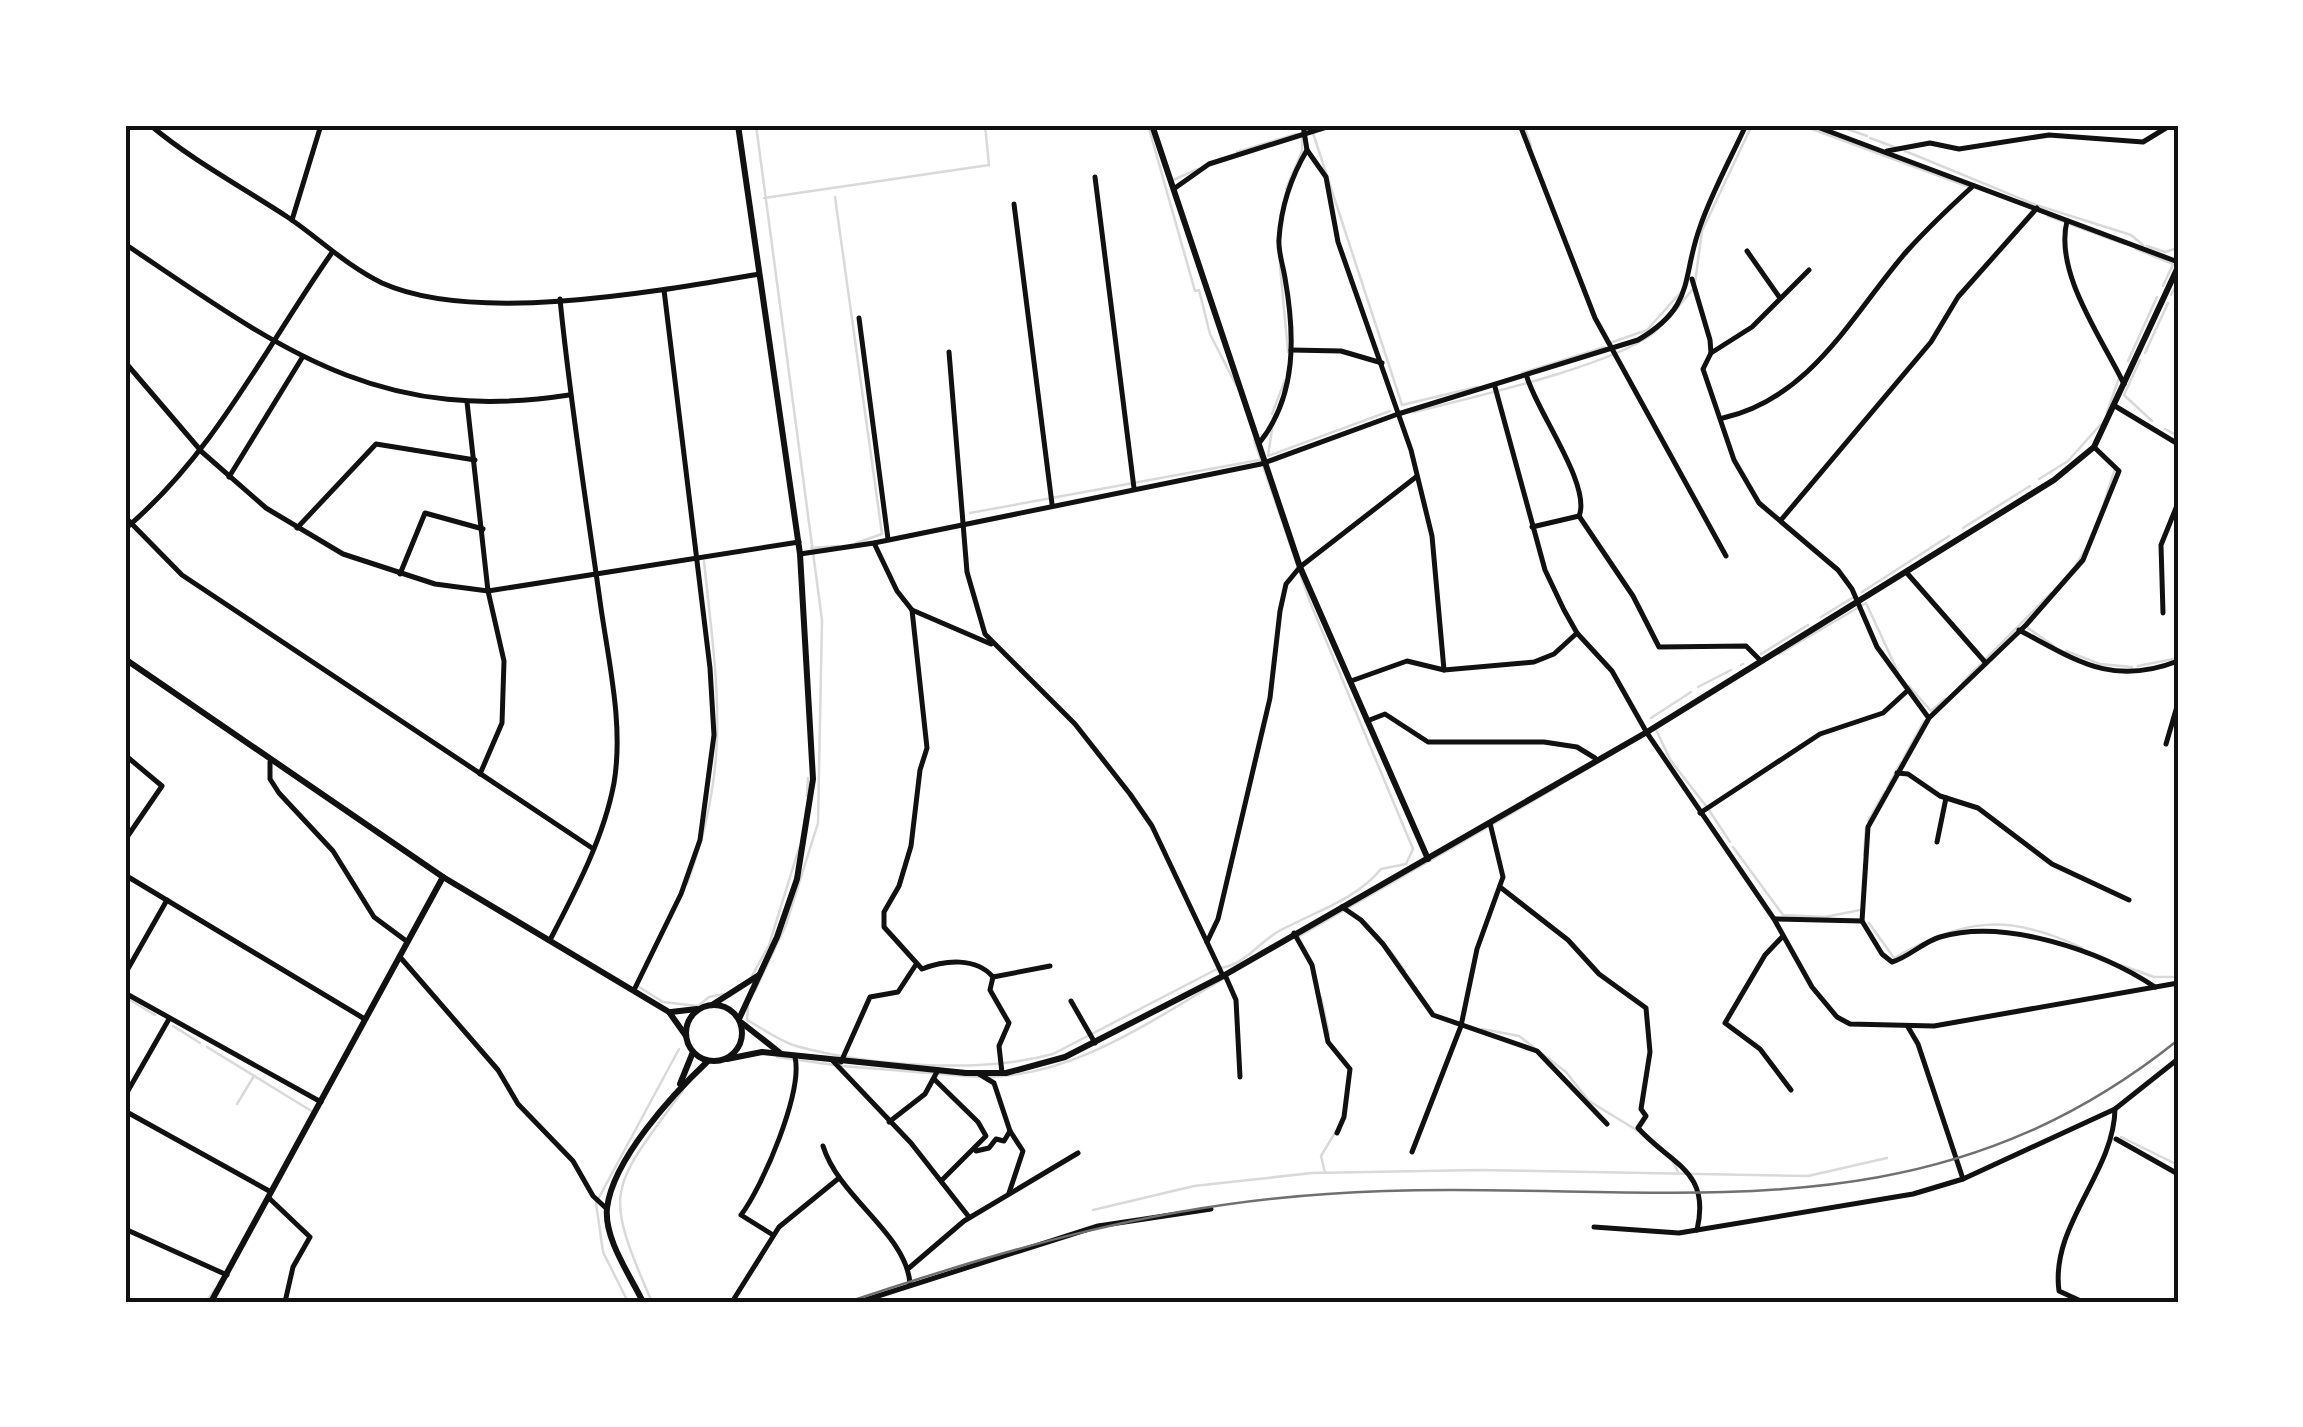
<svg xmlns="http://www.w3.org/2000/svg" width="2303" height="1427" font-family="'Space Grotesk',sans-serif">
	<rect width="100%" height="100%" fill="#fff"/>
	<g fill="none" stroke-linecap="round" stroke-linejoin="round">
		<g stroke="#d9d9d9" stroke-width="2.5">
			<polyline points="1148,125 1195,291 1199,290 1210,334 1236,385"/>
			<polyline points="1524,125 1531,146"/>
			<polyline points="1801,125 1969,187"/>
			<polyline points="1836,125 1867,136"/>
			<polyline points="1313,133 1402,405 1477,387"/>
			<polyline points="1870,138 1897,148"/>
			<polyline points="1905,151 2036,205 2131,235 2143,245"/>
			<polyline points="1237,152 1296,134"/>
			<polyline points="1173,180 1198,169"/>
			<polyline points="1286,189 1302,151 1302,136"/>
			<polyline points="835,197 882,534 856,543"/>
			<polyline points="764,198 989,165 985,125"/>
			<polyline points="2048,216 2124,244"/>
			<polyline points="2147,246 2165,252 2178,248"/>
			<polyline points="2136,249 2173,264 2163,286"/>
			<polyline points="1280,266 1288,352"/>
			<polyline points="1695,283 1702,231 1752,125"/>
			<polyline points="2171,295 2178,282"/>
			<polyline points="1675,311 1692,290"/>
			<polyline points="1610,343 1647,330 1681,292"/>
			<polyline points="2145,353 2168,303"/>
			<polyline points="2140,360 2124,395 2152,421"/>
			<polyline points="2128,361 2157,297"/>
			<polyline points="1522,373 1605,347"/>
			<path d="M1414,412C1466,399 1626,363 1659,328"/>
			<polyline points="2107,412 2119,378"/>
			<polyline points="1272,414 1285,380"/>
			<polyline points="1272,429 1268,456 1390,411"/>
			<polyline points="2165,429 2178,436"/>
			<polyline points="2039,479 2068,461 2101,424"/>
			<polyline points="2104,503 2115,468"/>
			<polyline points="970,513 1259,460"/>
			<polyline points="1963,528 2030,486"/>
			<polyline points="811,548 838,546"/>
			<polyline points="2076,565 2085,550"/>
			<polyline points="1862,592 1949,536"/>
			<polyline points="1821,617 1852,598"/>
			<polyline points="2028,628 2054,646"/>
			<polyline points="2066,651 2100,664 2132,667"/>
			<polyline points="1761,654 1808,625"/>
			<polyline points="1779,654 1866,603 1898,672"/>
			<polyline points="1741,665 1743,664"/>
			<polyline points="2138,666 2178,658"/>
			<polyline points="1962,683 2051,593"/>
			<polyline points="1909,686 1931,711 1945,699"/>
			<polyline points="1698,687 1731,670"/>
			<polyline points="1651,718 1691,692"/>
			<polyline points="1656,730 1671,761 1706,806"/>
			<polyline points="1903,759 1924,721"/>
			<polyline points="1887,788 1901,762"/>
			<polyline points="807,796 808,778"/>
			<polyline points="1709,810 1730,842"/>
			<polyline points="1868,821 1885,791"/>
			<polyline points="1733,847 1783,915 1825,917 1860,910"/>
			<polyline points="1864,855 1866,828"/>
			<path d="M687,884C732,764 717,685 704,561"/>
			<path d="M1869,923L1894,958C1963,918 2009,913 2082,948"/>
			<polyline points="1296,938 1557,787"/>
			<polyline points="1389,949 1405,971"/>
			<polyline points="2121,965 2154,977 2173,977"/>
			<polyline points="752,976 769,945 799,848"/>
			<polyline points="636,985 663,1002 698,1006 709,997 724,994"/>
			<polyline points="755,991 786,925 818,823 822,620 756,125"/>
			<polyline points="125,997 155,1015"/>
			<polyline points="1321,997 1329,1034"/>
			<path d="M748,1007L747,1020C762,1028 779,1041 796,1046C869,1066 979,1074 1053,1054L1219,968C1244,966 1258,943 1279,931C1314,912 1356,900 1381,869L1406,864L1413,849L1310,602L1254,440"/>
			<polyline points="173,1026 200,1043"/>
			<polyline points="1482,1029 1519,1036 1566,1072 1589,1101 1638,1131"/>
			<polyline points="207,1047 313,1112"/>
			<polyline points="777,1057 834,1065"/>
			<polyline points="842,1066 978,1077"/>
			<path d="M986,1077C1075,1076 1150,1021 1225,978"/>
			<polyline points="237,1104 254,1076"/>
			<polyline points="2121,1137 2178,1165"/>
			<polyline points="1671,1158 1678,1172"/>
			<polyline points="1325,1173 1321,1156 1336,1131"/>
			<polyline points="1093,1210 1194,1186 1312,1173 1479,1170 1808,1176 1887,1158"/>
			<polyline points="206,1302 215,1289"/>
			<polyline points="628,1302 603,1252 596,1203 679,1049"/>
			<path d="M652,1302C601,1186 611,1190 683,1090"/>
		</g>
		<g stroke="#111" stroke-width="5">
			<path d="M150,125C193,161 242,187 289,218C321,240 347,266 382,283C475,325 659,291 759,274"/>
			<polyline points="1303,125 1307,150 1326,177 1338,242 1411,450 1432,536 1444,670"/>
			<polyline points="1520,125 1595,318 1726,556"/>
			<polyline points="1812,125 2178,262"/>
			<polyline points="1887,151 1930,143 1959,149 2049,135 2143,142 2171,125"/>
			<polyline points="1095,177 1134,488"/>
			<polyline points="1175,188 1209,164 1333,125"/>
			<polyline points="1014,204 1052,504"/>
			<polyline points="292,220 321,125"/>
			<path d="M2067,221C2054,273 2102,338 2124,384"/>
			<path d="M125,244C277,346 375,425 569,395"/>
			<polyline points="1747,251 1780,298"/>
			<polyline points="1692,279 1710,340 1711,353 1703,369 1734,460 1759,503 1838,570 1852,589 1877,647 1928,717"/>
			<polyline points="859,318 888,539"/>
			<polyline points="1291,350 1341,351 1382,363"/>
			<polyline points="949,352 967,572 985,634 1075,724 1130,794 1152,826 1223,976"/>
			<polyline points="1711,353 1752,327 1809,270"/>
			<polyline points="125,362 202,452 266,508 343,554 435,584 488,591 799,542"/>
			<path d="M1527,377C1536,410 1592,486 1579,516"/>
			<polyline points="1495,387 1545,570 1564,610 1577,633 1612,671 1647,733 1774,919 1812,987 1837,1017 1850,1024 1934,1026 2178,983"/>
			<polyline points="467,402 488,591 504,661 502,723 480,774"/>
			<polyline points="2115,406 2178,444"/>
			<path d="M1723,418C1812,398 1853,313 1907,251C1927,229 1951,206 1973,186"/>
			<path d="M1260,442C1297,395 1295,335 1285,278C1283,265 1278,252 1279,239C1281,208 1291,177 1307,150"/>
			<path d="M2094,447L2119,471L2083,560L2026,625L1929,718L1868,827L1862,921L1882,954L1892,962C1909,957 1923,942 1940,937C2005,918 2101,951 2155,987"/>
			<polyline points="229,477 302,358"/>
			<polyline points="125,517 182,575 592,848"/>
			<polyline points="1781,520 1931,342 1958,297 2037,208"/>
			<polyline points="1532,527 1579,516 1633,596 1659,647 1746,646 1761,661"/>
			<polyline points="297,528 376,444 475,460"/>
			<path d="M125,529C214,454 265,348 331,254"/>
			<polyline points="874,543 897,591 912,610 991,644"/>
			<path d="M800,554L874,543L1261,464L1398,414L1638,340C1696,306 1681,279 1700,227C1712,192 1731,158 1746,125"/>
			<polyline points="1906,572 1985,662"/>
			<polyline points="400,574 425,513 483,529"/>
			<path d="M912,610L927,748L920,770L911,846L899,886L884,912V927L922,969C945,960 976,957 993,977L1050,966"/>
			<polyline points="2163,613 2161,545 2178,503"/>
			<path d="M2019,630C2076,660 2111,687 2178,661"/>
			<polyline points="1351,681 1407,661 1444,670 1534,662 1554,654 1577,633"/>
			<polyline points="1367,721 1385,714 1428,742 1544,742 1577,747 1595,758"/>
			<polyline points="2166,744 2178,703"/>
			<polyline points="125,755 162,786 125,840"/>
			<polyline points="270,762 270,779 279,793 333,851 374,917 405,940"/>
			<polyline points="1897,773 1908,774 1940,796 1978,808 2052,864 2129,900"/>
			<polyline points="1700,813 1820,734 1883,713 1906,692"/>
			<polyline points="1937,842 1946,798"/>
			<polyline points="125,875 363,1018"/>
			<path d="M1500,887L1568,940L1599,974L1646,1008L1650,1052L1641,1109L1646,1116L1638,1128C1671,1165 1711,1170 1697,1230"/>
			<polyline points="1342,907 1361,920 1383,944 1433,1015 1537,1051 1607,1124"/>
			<polyline points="1775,919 1862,921"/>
			<polyline points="1294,933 1312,965 1328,1042 1350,1069 1344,1117 1337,1133"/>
			<polyline points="1783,936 1765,955 1725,1023 1760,1049 1791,1090"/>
			<path d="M551,938C576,890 604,837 614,783C624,724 608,660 600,601C586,501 570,401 560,299"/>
			<polyline points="1207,942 1218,919 1270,698 1280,611 1286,584 1300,567 1416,477"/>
			<polyline points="400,957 498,1070 518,1104 573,1161 593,1196 607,1209"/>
			<polyline points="125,974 167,900"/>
			<polyline points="1225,975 1236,1000 1240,1077"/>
			<polyline points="993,977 990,990 1009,1023 999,1046 1002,1073"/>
			<polyline points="634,990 681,894 700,840 714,735 710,668 664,290"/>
			<polyline points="125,993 321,1102"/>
			<polyline points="1071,1001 1095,1043"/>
			<polyline points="1908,1027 1918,1044 1963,1179"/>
			<polyline points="833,1061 911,1143 969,1217"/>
			<polyline points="841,1062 870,997 898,992 915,966"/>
			<polyline points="979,1074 994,1083 1010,1131 1023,1151 1009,1193"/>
			<polyline points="934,1079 978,1122 986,1136 941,1181"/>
			<polyline points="125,1096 169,1019"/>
			<polyline points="125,1111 271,1192"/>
			<polyline points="889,1122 925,1094 938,1070"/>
			<polyline points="2116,1139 2178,1174"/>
			<path d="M823,1146C839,1198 907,1234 910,1284"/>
			<polyline points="976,1151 989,1148 996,1139 1004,1141 1010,1131"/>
			<polyline points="1412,1152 1461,1026 1477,949 1503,877 1490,823"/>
			<polyline points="270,1199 310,1237 293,1267 285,1302"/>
			<polyline points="1594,1227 1679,1233 1913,1194 1963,1179 2115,1109 2178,1059"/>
			<polyline points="125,1229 227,1275"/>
			<path d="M773,1235L741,1215C763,1186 803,1092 795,1057"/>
			<polyline points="909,1268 964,1221 1078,1153"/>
			<polyline points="732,1302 779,1227 839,1178"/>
			<polyline points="859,1302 1098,1226 1211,1209"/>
			<path d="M2083,1302L2059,1291C2050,1225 2114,1173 2115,1109"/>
		</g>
		<g stroke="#111" stroke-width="6">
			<polyline points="738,125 800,554 813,779 797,879 777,937 739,1019"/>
			<polyline points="1152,125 1300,567 1428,859"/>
			<polyline points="125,659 443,877 669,1012 686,1036"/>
			<circle cx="714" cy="1033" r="28"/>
			<polyline points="712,1005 759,975"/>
			<polyline points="671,1012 697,1009"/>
			<polyline points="742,1023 779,1052"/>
			<polyline points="727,1059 762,1052 966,1073 1006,1073 1065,1057 1223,976 1647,732 2054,480 2094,447 2178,267"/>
			<polyline points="680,1084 693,1052"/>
			<polyline points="211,1302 443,877"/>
			<path d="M643,1302C630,1275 604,1239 607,1208C613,1159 673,1094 708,1061"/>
		</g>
		<path stroke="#707070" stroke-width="2.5" d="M848,1302C1009,1248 1157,1205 1327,1194C1640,1172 1908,1257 2178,1040"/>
	</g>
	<rect width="2303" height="1427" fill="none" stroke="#ffffff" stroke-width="255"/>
	<rect x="128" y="128" width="2048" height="1172" fill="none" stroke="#111" stroke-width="4"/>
</svg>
